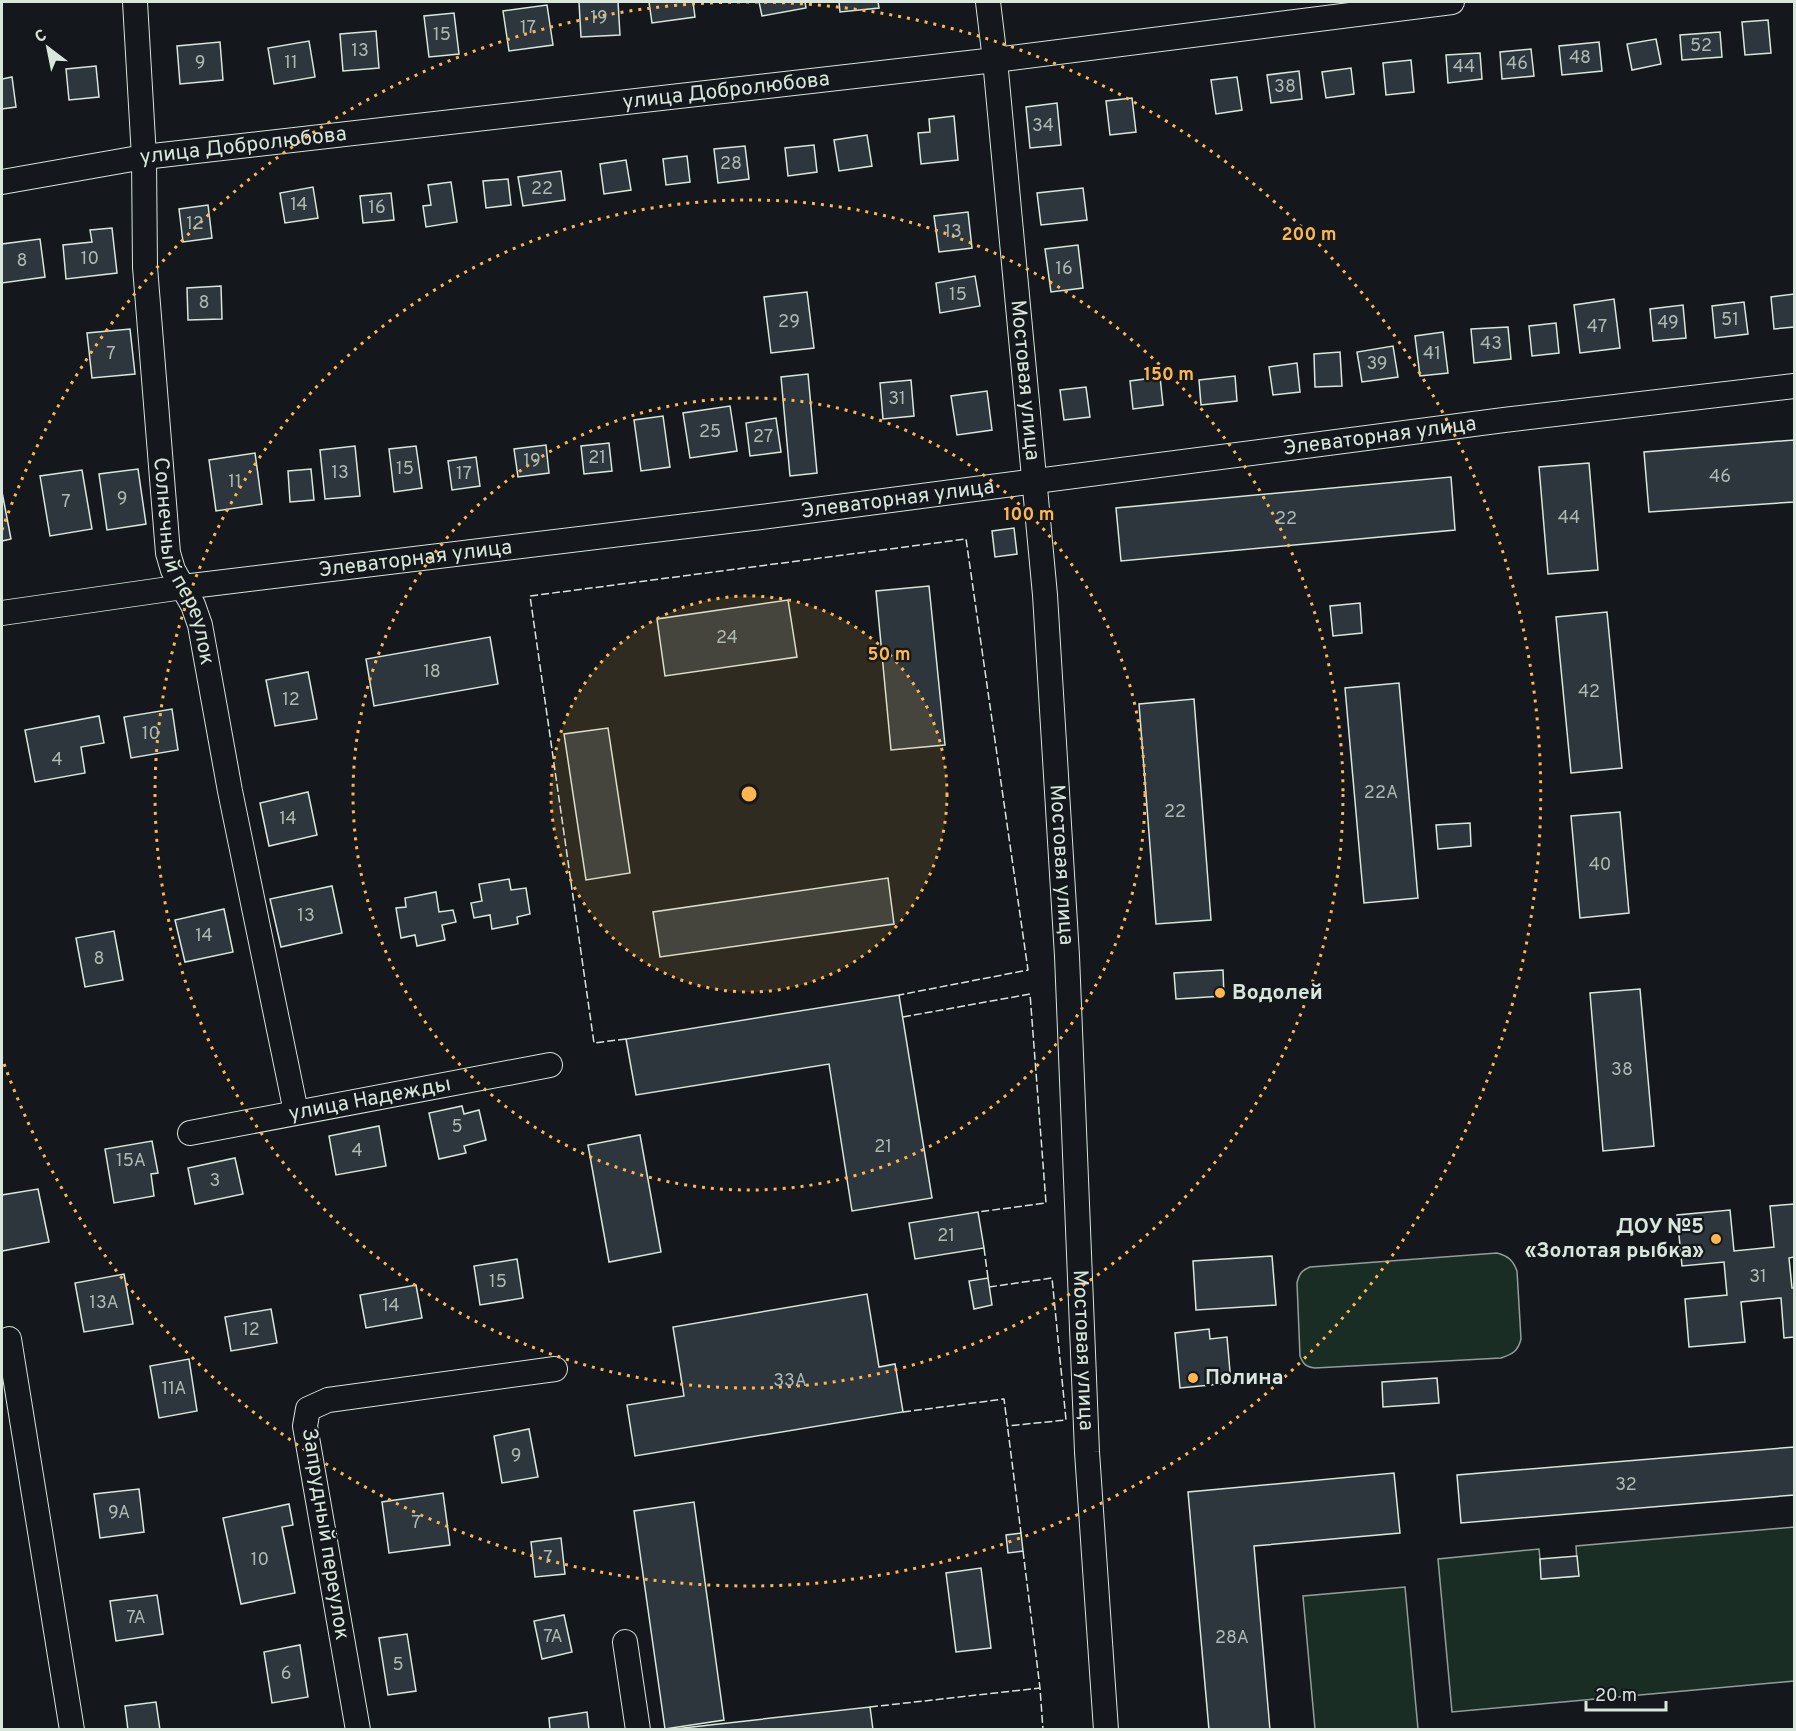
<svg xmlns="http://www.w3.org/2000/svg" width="1796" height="1731" font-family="Overpass,sans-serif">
	<rect width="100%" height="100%" fill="#14181c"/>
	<g fill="#1a2d24" stroke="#939e99" stroke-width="1.5">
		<path d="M1497,1253C1508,1256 1513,1260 1517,1271L1521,1339C1518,1351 1513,1354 1501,1358L1315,1368C1306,1367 1303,1364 1300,1356L1297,1283C1299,1274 1302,1270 1310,1267Z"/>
		<polygon points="1794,1527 1794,1681 1452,1712 1438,1559 1539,1549 1542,1579 1578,1576 1576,1546"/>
		<polygon points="1405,1587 1418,1729 1315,1729 1303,1596"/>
	</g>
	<g fill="#2c363c" stroke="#d8e6dc" stroke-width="1.5">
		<polygon points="579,2 618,2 620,35 581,37"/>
		<polygon points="649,2 693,2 695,17 652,23"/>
		<polygon points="759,2 805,2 806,8 762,16"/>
		<polygon points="839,2 878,2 879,8 840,12"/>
		<polygon points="547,5 553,45 509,51 503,11"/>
		<polygon points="454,13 459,54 429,57 424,16"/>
		<polygon points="1768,20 1771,53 1745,55 1742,22"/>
		<polygon points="376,31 379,68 343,71 340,34"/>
		<polygon points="1720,32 1722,57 1682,60 1680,35"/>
		<polygon points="1656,39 1661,64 1632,70 1627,44"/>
		<polygon points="309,41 315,77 274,84 268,48"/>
		<polygon points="220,42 223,80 180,84 177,46"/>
		<polygon points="1599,42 1602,71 1562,75 1559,46"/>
		<polygon points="1531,49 1534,76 1502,79 1500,52"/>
		<polygon points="1480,53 1482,79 1448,83 1446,55"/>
		<polygon points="1411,60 1414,92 1386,95 1383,63"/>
		<polygon points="96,66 99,97 69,100 66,69"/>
		<polygon points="1351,68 1354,94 1326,98 1322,72"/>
		<polygon points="1299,71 1302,99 1271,103 1267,75"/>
		<polygon points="12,77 16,107 2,109 2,79"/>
		<polygon points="1237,77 1242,110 1216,114 1211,80"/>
		<polygon points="1132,98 1136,132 1110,135 1106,101"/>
		<polygon points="1057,103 1061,145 1030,148 1026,107"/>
		<polygon points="954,116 958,160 921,164 918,133 930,132 929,119"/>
		<polygon points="867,135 872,166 839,171 834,140"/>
		<polygon points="814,145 817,172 788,176 785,148"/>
		<polygon points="745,146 749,179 718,183 714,149"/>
		<polygon points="687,156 690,182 666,185 663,159"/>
		<polygon points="626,160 631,190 604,194 600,164"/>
		<polygon points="561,171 565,200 523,206 518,177"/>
		<polygon points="508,179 511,205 486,208 483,181"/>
		<polygon points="451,182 457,222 426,227 423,206 431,205 428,185"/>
		<polygon points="313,187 318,218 285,223 280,193"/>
		<polygon points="1083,188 1087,220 1041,225 1037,193"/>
		<polygon points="391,193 394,220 363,223 360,196"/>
		<polygon points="208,205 212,238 183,242 179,209"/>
		<polygon points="968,212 972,248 939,252 934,216"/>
		<polygon points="112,228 117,273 66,279 63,245 92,242 90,230"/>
		<polygon points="40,239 45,277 2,283 2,244"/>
		<polygon points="1078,245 1083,288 1051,292 1045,249"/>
		<polygon points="975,276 980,306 940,313 936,283"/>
		<polygon points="221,286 222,319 188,320 187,288"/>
		<polygon points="807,292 814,348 771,353 764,297"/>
		<polygon points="1794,294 1794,327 1774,329 1771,297"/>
		<polygon points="1614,299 1620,348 1580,353 1574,305"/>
		<polygon points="1744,302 1748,334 1715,338 1712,306"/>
		<polygon points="1683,305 1686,338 1653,341 1650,309"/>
		<polygon points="1556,323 1559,353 1532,356 1529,326"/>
		<polygon points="1508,327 1511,359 1474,363 1471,329"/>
		<polygon points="130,329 135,374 92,378 87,333"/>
		<polygon points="1443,332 1448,373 1420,376 1415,336"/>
		<polygon points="1393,346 1398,377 1362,382 1357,352"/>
		<polygon points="1340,352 1342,386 1315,387 1314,354"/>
		<polygon points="1297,363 1300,392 1273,395 1269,367"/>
		<polygon points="808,374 817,473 790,476 781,377"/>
		<polygon points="1235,376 1237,401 1201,405 1199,380"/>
		<polygon points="1160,377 1163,405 1133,409 1130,381"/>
		<polygon points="911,380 914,416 883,419 880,383"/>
		<polygon points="1086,387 1090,417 1064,420 1060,390"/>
		<polygon points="987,391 992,430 957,435 951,396"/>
		<polygon points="730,406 737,451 690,458 683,413"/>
		<polygon points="663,416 670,467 641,471 634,420"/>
		<polygon points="776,418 781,452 750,456 746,423"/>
		<polygon points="1794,440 1794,502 1649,512 1644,452"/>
		<polygon points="609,443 612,471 584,474 581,446"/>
		<polygon points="546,445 549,473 518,477 514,449"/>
		<polygon points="355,446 360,496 325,499 320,450"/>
		<polygon points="416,446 422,488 394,492 389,449"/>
		<polygon points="255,453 262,504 216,511 209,460"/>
		<polygon points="476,457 480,486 452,490 448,461"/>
		<polygon points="1589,463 1598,570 1548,574 1539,467"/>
		<polygon points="138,469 146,524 107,530 99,474"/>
		<polygon points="311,469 314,500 290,502 288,471"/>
		<polygon points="82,470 92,529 50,536 40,476"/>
		<polygon points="1451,477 1455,530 1121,561 1116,508"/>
		<polygon points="2,492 11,539 2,541"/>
		<polygon points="1014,528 1017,554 995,557 992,531"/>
		<polygon points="929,586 945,745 891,750 876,591"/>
		<polygon points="788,600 797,657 665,676 657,619"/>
		<polygon points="1360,603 1362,633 1333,636 1330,606"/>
		<polygon points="1607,612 1622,768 1571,773 1556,617"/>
		<polygon points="490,637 498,684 374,706 366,659"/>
		<polygon points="308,672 317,719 275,726 266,680"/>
		<polygon points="1399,683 1418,898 1364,903 1345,688"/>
		<polygon points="1194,699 1211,920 1156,924 1139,704"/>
		<polygon points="172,709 178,750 131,758 124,717"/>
		<polygon points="99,716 104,743 81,747 85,773 35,782 25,730"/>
		<polygon points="608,728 630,873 586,880 564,734"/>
		<polygon points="308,792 317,835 269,846 260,803"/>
		<polygon points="1620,812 1629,913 1580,918 1571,816"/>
		<polygon points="1470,823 1471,846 1438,849 1436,825"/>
		<polygon points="888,878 894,924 660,957 653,912"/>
		<polygon points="509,879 511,890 526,888 530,914 517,917 518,924 492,929 490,915 474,918 471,903 482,901 479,884"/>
		<polygon points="332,886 342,933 281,947 270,899"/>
		<polygon points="436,892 439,912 453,910 456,922 442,925 445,940 417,946 415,935 401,938 396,908 406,907 405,898"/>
		<polygon points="224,909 233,952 185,962 175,920"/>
		<polygon points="114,931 123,980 85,987 76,938"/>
		<polygon points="1223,970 1224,996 1176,999 1174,973"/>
		<polygon points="1640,989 1654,1146 1603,1151 1590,993"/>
		<polygon points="899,995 932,1198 852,1211 829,1064 636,1095 626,1039"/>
		<polygon points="462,1106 464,1114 479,1110 486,1140 464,1146 466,1153 439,1159 429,1113"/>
		<polygon points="379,1126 386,1166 336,1175 329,1136"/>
		<polygon points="640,1135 661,1252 609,1262 588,1145"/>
		<polygon points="152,1141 158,1173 151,1174 154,1196 114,1203 105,1149"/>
		<polygon points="235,1158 243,1194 195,1204 188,1168"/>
		<polygon points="38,1189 49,1242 2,1251 2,1195"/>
		<polygon points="1794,1204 1794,1257 1789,1258 1792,1288 1794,1288 1794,1337 1784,1338 1781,1298 1741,1302 1745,1342 1689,1347 1685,1299 1727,1295 1724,1262 1682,1266 1677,1215 1730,1210 1734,1251 1774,1247 1770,1206"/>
		<polygon points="978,1212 984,1248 915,1259 909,1223"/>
		<polygon points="1272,1256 1276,1305 1196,1310 1193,1261"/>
		<polygon points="517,1259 523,1298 480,1305 474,1266"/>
		<polygon points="124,1274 133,1324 84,1332 75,1283"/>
		<polygon points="988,1278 992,1305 974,1309 969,1281"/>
		<polygon points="416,1285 422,1318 366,1328 360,1295"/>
		<polygon points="867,1294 879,1367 895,1364 903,1412 635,1456 627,1405 684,1396 673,1327"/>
		<polygon points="271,1309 277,1343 231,1351 225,1317"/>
		<polygon points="1209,1329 1210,1339 1227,1337 1231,1383 1180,1388 1175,1333"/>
		<polygon points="189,1359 197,1411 159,1418 150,1366"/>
		<polygon points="1437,1378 1439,1403 1383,1407 1382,1382"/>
		<polygon points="529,1429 538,1477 502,1483 494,1436"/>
		<polygon points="1794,1447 1794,1495 1461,1523 1457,1475"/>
		<polygon points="1394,1473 1400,1533 1254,1546 1270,1730 1209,1730 1188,1492"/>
		<polygon points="139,1489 144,1532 100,1538 94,1494"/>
		<polygon points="443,1493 450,1545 389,1553 382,1502"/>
		<polygon points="694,1502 724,1720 665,1729 634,1511"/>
		<polygon points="289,1504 293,1525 282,1527 295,1593 241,1604 223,1518"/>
		<polygon points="1021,1533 1023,1551 1008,1553 1006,1535"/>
		<polygon points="561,1538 565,1574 535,1577 531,1542"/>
		<polygon points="1577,1556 1579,1576 1541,1579 1540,1559"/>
		<polygon points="981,1568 991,1648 956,1652 946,1573"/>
		<polygon points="157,1595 163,1634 116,1641 110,1601"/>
		<polygon points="564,1615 572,1652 542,1659 534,1621"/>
		<polygon points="407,1634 416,1691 388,1695 379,1638"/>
		<polygon points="300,1645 308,1697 272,1703 264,1652"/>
		<polygon points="156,1702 160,1730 128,1730 125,1706"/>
		<polygon points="870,1707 873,1730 665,1730"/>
		<polygon points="587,1712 589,1730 550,1730 549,1718"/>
	</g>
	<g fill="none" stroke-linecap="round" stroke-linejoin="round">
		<defs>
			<g id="street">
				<path id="s1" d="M135,2L144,157L145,267L168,553L173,570L193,605L200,625L230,791L296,1112"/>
				<path id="s2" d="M988,2L995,60L1045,595L1067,956L1087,1452L1106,1730"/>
				<path id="s3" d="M2,182L144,157L995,60L1452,2"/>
				<path id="s4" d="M2,613L183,587L761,517L1504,420L1794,386"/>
				<path id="s5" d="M190,1133L550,1065"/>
				<polyline points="9,1339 72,1730"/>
				<polyline points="625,1642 638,1730"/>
				<polyline points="358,1730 305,1426 308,1409 328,1400 555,1369"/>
			</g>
		</defs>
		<use href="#street" stroke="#d8e6dc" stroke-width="26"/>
		<use href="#street" stroke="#14181c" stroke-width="24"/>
		<g stroke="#d8e6dc" stroke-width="1.5" stroke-dasharray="8 3" stroke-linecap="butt">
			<polyline points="903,1017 1030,994 1046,1203 978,1212"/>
			<polyline points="626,1039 594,1043 530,596 966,539 1028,970 899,995"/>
			<polyline points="984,1248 988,1278"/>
			<polyline points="989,1287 1052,1278 1066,1420 1007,1426"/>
			<polyline points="903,1412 1004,1399 1021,1533"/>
			<polyline points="1023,1551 1040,1688 1043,1730"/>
			<polyline points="870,1707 1040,1688"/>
		</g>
	</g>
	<circle cx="749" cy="794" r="198" fill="#ffb74d" fill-opacity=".12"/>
	<g fill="none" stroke="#ffb74d" stroke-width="3" stroke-dasharray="3 6">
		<circle cx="749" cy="794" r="198"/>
		<circle cx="749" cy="794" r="396"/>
		<circle cx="749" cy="794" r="594"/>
		<path d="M2 530A792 792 0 1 1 2 1058"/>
	</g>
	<g fill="#ffb74d" stroke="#14181c" stroke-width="2">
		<circle cx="1220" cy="993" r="6"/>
		<circle cx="1716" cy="1239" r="6"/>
		<circle cx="1193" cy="1378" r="6"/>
	</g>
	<g text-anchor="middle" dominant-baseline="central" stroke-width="4.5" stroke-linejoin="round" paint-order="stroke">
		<g font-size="18" fill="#adbab4">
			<text x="599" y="18">19</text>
			<text x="528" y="28">17</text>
			<text x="442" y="35">15</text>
			<text x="1701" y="46">52</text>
			<text x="360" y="51">13</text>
			<text x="1580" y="58">48</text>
			<text x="200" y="63">9</text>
			<text x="291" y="63">11</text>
			<text x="1517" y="64">46</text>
			<text x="1464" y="67">44</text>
			<text x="1285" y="87">38</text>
			<text x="1043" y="126">34</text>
			<text x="731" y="164">28</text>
			<text x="542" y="189">22</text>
			<text x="299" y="205">14</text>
			<text x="377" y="208">16</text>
			<text x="195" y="224">12</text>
			<text x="953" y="232">13</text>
			<text x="90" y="259">10</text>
			<text x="22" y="261">8</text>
			<text x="1064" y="269">16</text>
			<text x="958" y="295">15</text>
			<text x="204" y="303">8</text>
			<text x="1730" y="320">51</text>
			<text x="789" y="322">29</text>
			<text x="1668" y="323">49</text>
			<text x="1597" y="327">47</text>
			<text x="1491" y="344">43</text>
			<text x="111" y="354">7</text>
			<text x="1432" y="354">41</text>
			<text x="1377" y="364">39</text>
			<text x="897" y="399">31</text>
			<text x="710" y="432">25</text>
			<text x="763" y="437">27</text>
			<text x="597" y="458">21</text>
			<text x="532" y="461">19</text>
			<text x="405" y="469">15</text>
			<text x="340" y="473">13</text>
			<text x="464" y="474">17</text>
			<text x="1720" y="477">46</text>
			<text x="235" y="482">11</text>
			<text x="122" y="499">9</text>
			<text x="66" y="502">7</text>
			<text x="1569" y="518">44</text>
			<text x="1286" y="519">22</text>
			<text x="727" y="638">24</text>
			<text x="432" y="672">18</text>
			<text x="1589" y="692">42</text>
			<text x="291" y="700">12</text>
			<text x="151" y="734">10</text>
			<text x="57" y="760">4</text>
			<text x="1381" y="793">22А</text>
			<text x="1175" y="812">22</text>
			<text x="288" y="819">14</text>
			<text x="1600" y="865">40</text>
			<text x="306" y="916">13</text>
			<text x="204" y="936">14</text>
			<text x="99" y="959">8</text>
			<text x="1622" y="1070">38</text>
			<text x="457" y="1127">5</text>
			<text x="883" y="1147">21</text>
			<text x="357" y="1151">4</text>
			<text x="131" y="1161">15А</text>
			<text x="215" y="1181">3</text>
			<text x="946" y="1236">21</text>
			<text x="1758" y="1277">31</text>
			<text x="498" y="1282">15</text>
			<text x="104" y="1303">13А</text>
			<text x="391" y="1306">14</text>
			<text x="251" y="1330">12</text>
			<text x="790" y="1381">33А</text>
			<text x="174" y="1389">11А</text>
			<text x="516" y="1456">9</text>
			<text x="1626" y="1485">32</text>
			<text x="119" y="1513">9А</text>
			<text x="416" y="1523">7</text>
			<text x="548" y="1558">7</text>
			<text x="260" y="1560">10</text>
			<text x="136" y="1618">7А</text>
			<text x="553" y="1637">7А</text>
			<text x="1232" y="1638">28А</text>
			<text x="398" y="1665">5</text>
			<text x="286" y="1674">6</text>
		</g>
		<g font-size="21" fill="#d8e6dc" stroke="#14181c">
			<text stroke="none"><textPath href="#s3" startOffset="730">улица Добролюбова</textPath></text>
			<text stroke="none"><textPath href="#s3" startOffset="244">улица Добролюбова</textPath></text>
			<text stroke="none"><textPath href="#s2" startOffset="380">Мостовая улица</textPath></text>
			<text stroke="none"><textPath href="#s4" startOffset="1389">Элеваторная улица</textPath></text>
			<text stroke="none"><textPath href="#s4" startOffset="903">Элеваторная улица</textPath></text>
			<text stroke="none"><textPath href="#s4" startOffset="417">Элеваторная улица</textPath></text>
			<text stroke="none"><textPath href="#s1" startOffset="564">Солнечный переулок</textPath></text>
			<text stroke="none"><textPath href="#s2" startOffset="866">Мостовая улица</textPath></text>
			<text stroke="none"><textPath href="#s5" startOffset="183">улица Надежды</textPath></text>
			<text stroke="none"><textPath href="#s2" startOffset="1352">Мостовая улица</textPath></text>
			<text transform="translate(325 1534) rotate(81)">Запрудный переулок</text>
		</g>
		<g font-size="21" font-weight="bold" fill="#d8e6dc" stroke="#14181c" text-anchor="start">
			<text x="1232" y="993">Водолей</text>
			<text x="1704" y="1227" text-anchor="end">ДОУ №5<tspan x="1704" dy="24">«Золотая рыбка»</tspan></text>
			<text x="1205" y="1378">Полина</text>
		</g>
	</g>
	<circle cx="749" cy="794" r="9" fill="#ffb74d" stroke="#14181c" stroke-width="3"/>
	<g font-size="18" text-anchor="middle" font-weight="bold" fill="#ffb74d" stroke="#14181c" stroke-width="4.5" stroke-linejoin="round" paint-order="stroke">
		<text x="1309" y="240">200 m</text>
		<text x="1169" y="380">150 m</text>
		<text x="1029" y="520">100 m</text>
		<text x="889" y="660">50 m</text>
	</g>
	<rect width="1796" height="1731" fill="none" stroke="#d8e6dc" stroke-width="6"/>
	<g transform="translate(48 48) rotate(328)" stroke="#14181c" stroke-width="4.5" paint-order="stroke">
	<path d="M0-4.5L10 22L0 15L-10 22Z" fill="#d8e6dc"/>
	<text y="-9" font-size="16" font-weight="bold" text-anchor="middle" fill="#d8e6dc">С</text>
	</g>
	<path d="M1586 1701v9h80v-9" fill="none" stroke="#d8e6dc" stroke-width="3"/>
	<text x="1595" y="1701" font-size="18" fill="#d8e6dc" stroke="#14181c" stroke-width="4.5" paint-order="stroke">20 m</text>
</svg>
